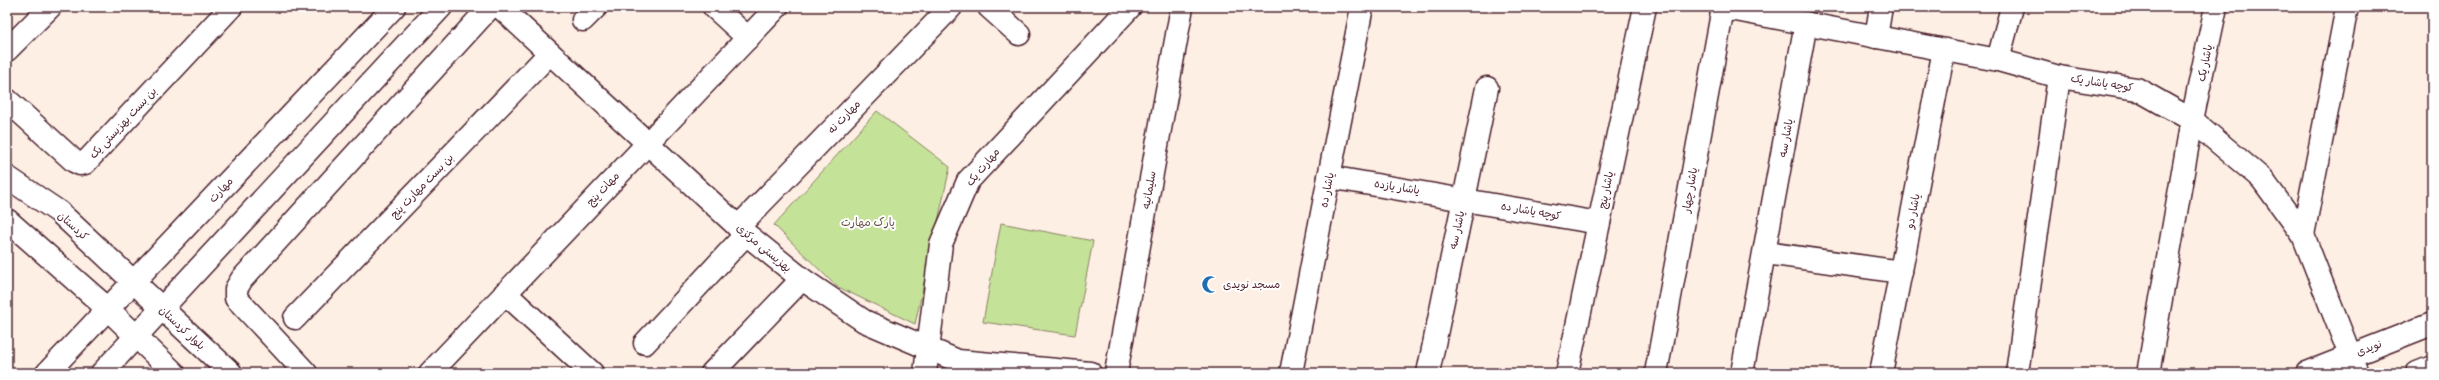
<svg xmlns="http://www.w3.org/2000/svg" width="2439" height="380" font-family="Sriracha,'Playpen Sans Arabic',sans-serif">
	<rect width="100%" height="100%" fill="#fdefe4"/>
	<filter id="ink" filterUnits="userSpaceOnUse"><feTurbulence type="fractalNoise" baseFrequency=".025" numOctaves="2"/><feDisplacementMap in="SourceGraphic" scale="8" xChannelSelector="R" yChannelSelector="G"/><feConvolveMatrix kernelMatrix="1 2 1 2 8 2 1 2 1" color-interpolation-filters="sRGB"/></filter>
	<g filter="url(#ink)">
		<g fill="#c5e299" stroke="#888062">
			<polygon points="877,111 950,167 915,324 836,286 774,225"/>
			<polygon points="1001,223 1093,241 1075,335 983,322"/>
		</g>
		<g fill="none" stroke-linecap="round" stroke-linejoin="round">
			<defs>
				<g id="minor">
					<polyline points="500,7 746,234 802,279 864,321 958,361 1090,373"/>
					<polyline points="714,7 748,38"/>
					<polyline points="989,7 1019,34"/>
					<polyline points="1720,7 1998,60 2059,77 2137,89 2192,120 2262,179 2303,235 2357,373"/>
					<polyline points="583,20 596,7"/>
					<polyline points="1876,37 1881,7"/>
					<polyline points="7,50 50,7"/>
					<polyline points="1998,60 2012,7"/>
					<polyline points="7,100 74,161 80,164 85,163 231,7"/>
					<polyline points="1329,177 1599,223"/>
					<polyline points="738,227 951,7"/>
					<polyline points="2303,235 2347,7"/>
					<polyline points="1766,253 1901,272"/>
					<polyline points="505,293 592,373"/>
					<polyline points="295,318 549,54"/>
					<polyline points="645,343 746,234"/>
					<polyline points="2149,368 2192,120 2216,7"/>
					<polyline points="306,373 236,298 236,289 242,279 490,7"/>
					<polyline points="430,373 777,7"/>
					<polyline points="712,373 802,279"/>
					<polyline points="925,373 941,244 968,181 1130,7"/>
					<polyline points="1291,373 1362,7"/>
					<polyline points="1428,373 1487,88"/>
					<polyline points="1567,373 1645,7"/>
					<polyline points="1656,373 1723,8"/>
					<polyline points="1742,373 1806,23"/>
					<polyline points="1881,373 1944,50"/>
					<polyline points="2017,373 2059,77"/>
					<polyline points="2307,373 2432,324"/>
					<polyline points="2417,373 2432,367"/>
				</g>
				<g id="major">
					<polyline points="7,177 59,212 231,373"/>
					<polyline points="7,220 108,309 174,373"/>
					<polyline points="47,373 394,7"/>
					<polyline points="102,373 441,7"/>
					<polyline points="1116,373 1182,7"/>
				</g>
			</defs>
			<use href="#minor" stroke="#4a1f2b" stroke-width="25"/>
			<use href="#major" stroke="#4a1f2b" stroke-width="25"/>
			<use href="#minor" stroke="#fff" stroke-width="22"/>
			<use href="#major" stroke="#fff" stroke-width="22"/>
		</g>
	</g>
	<defs>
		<symbol id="mosque-bare" viewBox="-9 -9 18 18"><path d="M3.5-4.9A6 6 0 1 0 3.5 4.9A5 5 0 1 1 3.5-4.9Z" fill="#1f6fb2" stroke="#fff" stroke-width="2.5" paint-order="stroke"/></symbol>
	</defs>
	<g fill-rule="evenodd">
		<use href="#mosque-bare" x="1198" y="272" width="25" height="25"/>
	</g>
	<g text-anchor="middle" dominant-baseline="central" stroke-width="4" stroke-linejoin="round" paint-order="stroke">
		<g font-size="11" fill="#4a1f2b" stroke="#fff">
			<text transform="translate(2205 63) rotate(-78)">یاشار یک</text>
			<text transform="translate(2102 83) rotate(9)">کوچه یاشار یک</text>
			<text transform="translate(844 117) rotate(-46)">مهارت نه</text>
			<text transform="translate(123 123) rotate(-47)">بن بست بهزیستی یک</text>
			<text transform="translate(1786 138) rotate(-80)">یاشار سه</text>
			<text transform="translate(983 167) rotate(-50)">مهارت یک</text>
			<text transform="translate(422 186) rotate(-46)">بن بست مهارت پنج</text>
			<text transform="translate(1397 187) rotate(9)">یاشار یازده</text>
			<text transform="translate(603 189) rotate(-47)">مهات پنج</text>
			<text transform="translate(221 190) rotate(-47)">مهارت</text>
			<text transform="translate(1149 190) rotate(-80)">سلیمانیه</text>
			<text transform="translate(1327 190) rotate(-79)">یاشار ده</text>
			<text transform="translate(1606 190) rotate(-78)">یاشار پنج</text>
			<text transform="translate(1690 190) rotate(-80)">یاشار چهار</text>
			<text transform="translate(1531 211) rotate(10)">کوچه یاشار ده</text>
			<text transform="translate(1913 211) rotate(-79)">یاشار دو</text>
			<text transform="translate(73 226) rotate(42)">کردستان</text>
			<text transform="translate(1457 230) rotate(-78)">یاشار سه</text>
			<text transform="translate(764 248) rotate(40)">بهزیستی مرکزی</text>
			<text transform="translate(182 328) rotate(43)">بلوار کردستان</text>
			<text transform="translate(2369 348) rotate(-21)">نویدی</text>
		</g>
		<g font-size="11" fill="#695046" stroke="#fff">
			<text x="868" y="222">پارک مهارت</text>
		</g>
		<g font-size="11" fill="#4a1f2b" stroke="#fff" text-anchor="start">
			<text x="1223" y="284">مسجد نویدی</text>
		</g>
	</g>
	<rect width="2439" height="380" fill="none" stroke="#fff" stroke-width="24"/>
	<rect x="12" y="12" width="2415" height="356" fill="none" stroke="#4a1f2b" stroke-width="1.5" filter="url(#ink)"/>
</svg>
